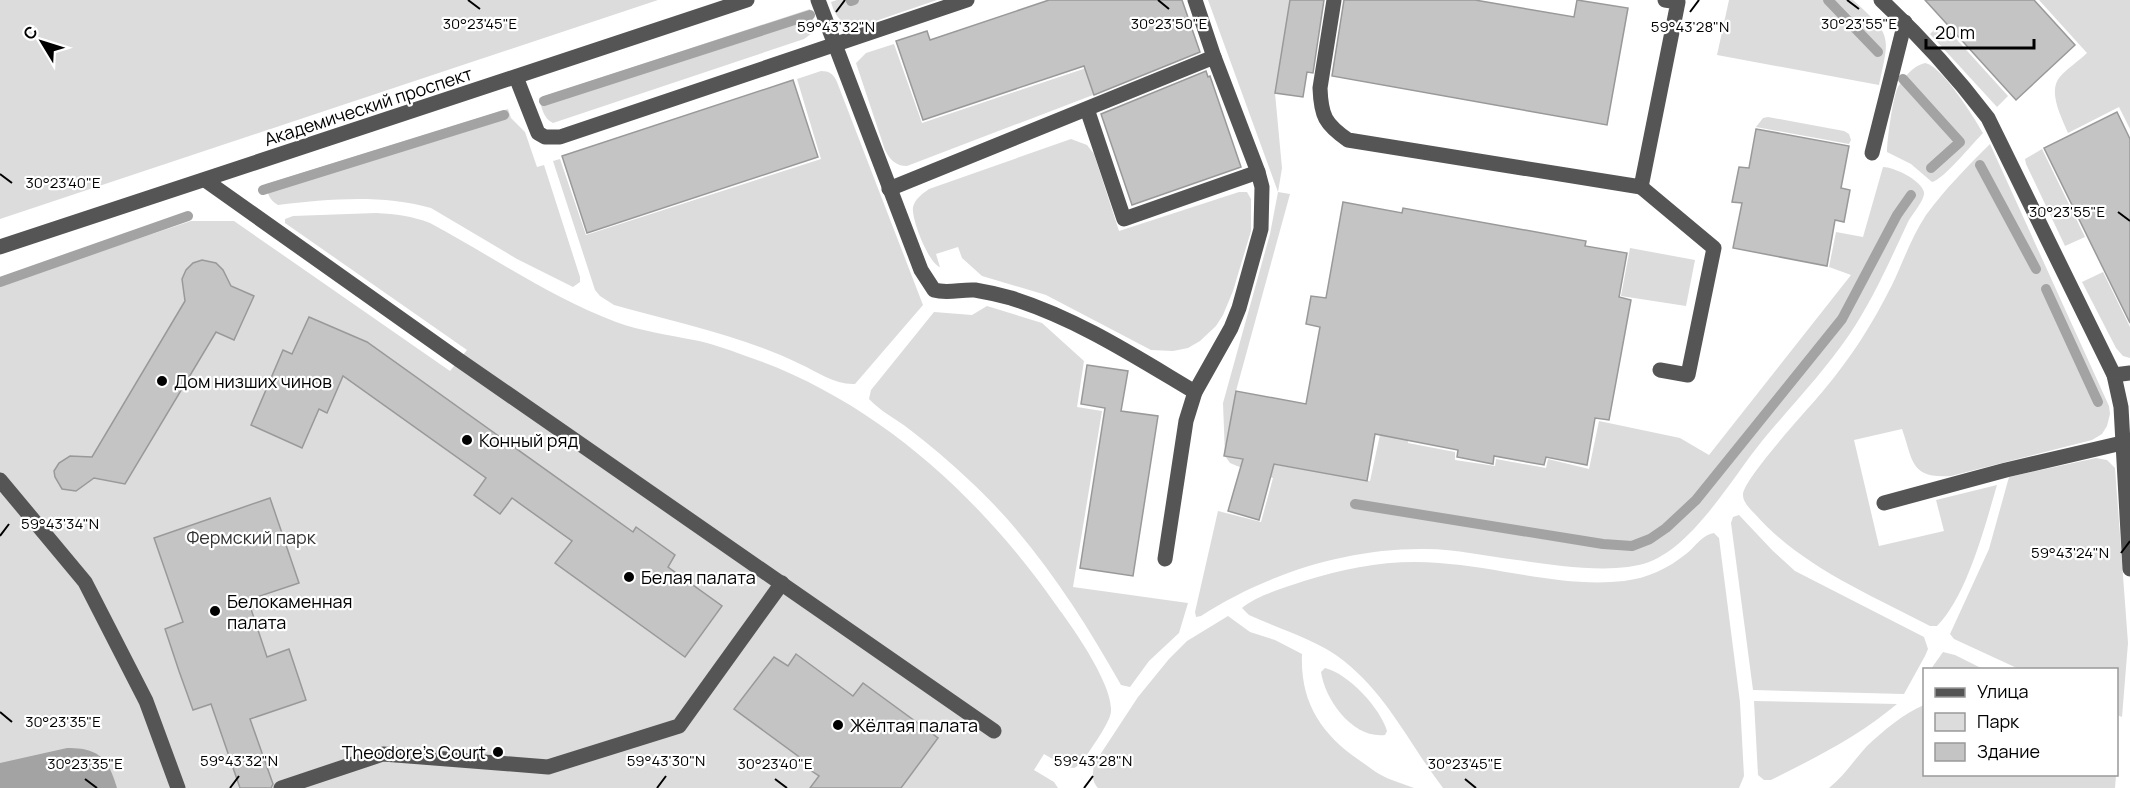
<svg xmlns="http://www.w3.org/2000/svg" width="2130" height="788" font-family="Manrope,sans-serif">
	<rect width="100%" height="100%" fill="#fff"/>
	<g fill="#dcdcdc">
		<polygon points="0,0 658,0 0,219"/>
		<path d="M837,0H937L858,27C842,25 835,17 831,2Z"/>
		<path d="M1208,0H1290L1275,93L1282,168L1278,192L1290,194L1236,391L1225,456L1370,481L1381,430L1408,435V443L1455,452V460L1495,466L1496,459L1546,468L1548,459L1589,469L1599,421L1680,438L1709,455L1851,275L1829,267L1836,232L1863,237L1883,167C1894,167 1921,180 1924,192C1925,200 1912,214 1908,222C1890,260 1873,300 1849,335C1823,373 1791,406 1762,441C1732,478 1694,545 1649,562C1614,575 1554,565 1517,560C1485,556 1452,548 1420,549C1344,549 1264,575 1201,616L1196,617L1195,612L1218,511L1261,522L1273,478L1237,466L1230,463L1225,456L1223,403L1270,234L1278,192Z"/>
		<path d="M1729,0H1853C1892,36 1890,34 1879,85L1717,55Z"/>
		<path d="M2039,0H2130V129L2119,107L2068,133C2062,118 2048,93 2059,78C2066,69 2079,61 2087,53Z"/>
		<path d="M810,9C815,24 818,30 804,39L553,123C543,118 542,108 539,98Z"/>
		<polygon points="1937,27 1946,36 1950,32 2008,96 1997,107 1930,34"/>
		<path d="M894,44L922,123L1131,53L1133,77L1127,82L907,166C896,166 890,160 885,150L856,63L866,53Z"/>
		<path d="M1925,63C1942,66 1974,117 1983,133C1973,143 1943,180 1932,182L1911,164L1887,152C1887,140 1893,96 1898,87C1904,77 1913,66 1925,63Z"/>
		<path d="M821,71C829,71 834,74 837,82L923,305L855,384C835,385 818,372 800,364C740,335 678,323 614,305L600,296L595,290L553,161L560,159L586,235L821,159L797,79Z"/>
		<path d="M508,109L511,118L525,132L537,167L544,165L580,277V282L573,287L517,259L431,208C381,194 328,199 278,205C269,200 268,194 266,184Z"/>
		<polygon points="1768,117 1844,131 1849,134 1851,140 1849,144 1756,127 1763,118"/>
		<path d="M1071,139L1087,145L1094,154L1119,231L1239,192H1247L1251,199V231L1233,291L1223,315L1216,326L1200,341L1188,348L1173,351L1151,350L1046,295L982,276L962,258L958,247L936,254L940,267C929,264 911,219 913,207C915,199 922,194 929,189Z"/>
		<path d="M1990,144L2109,406L2110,414L2107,426L2102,434L2092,440L1951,476C1910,479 1913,460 1902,429L1854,440L1879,546L1944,531L1936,500L1997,485C1985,526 1967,596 1937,626H1930C1869,594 1801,566 1755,514C1750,509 1743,502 1743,495C1742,480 1810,407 1823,391C1851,358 1873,323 1892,285C1903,262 1912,236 1926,215C1944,190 1968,166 1990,144Z"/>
		<polygon points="2042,149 2085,237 2065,246 2026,164 2025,159"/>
		<path d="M376,213C396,214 412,216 430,223C492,256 549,297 616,322C641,331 668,335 694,340C710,343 727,349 743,355C873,398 979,495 1056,605C1071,625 1119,692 1110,716C1105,730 1089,751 1081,764L1074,768L1066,767L1044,754L1034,770L1054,782L1058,788H0V285L191,221H234L450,371L467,350L285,223V219L293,216Z"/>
		<polygon points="1630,248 1695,260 1686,306 1621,296"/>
		<polygon points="2103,272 2130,327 2130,358 2123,356 2116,348 2082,282"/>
		<path d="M987,306L1042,323L1084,361L1077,407L1102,411L1073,587L1188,603L1179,633L1149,661L1130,687L1121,685C1080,612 1031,537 969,480C950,462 930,445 909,429C896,419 880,411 869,399L871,390L934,312L972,315Z"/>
		<polygon points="2096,458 2107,460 2115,468 2128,643 2122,717 2117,715 2116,670 2019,669 1954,639 1950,634 1989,549 2009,477"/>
		<polygon points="1739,515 1773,551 1795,571 1924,637 1928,649 1925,656 1904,694 1753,690 1731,523 1733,517"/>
		<path d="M1714,533L1719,538L1740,702L1744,776L1739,788H1443C1410,745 1388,696 1344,661C1316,639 1281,630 1249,615L1242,608C1258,595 1284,588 1304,581C1348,567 1393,559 1439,563C1500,567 1562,588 1624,581C1648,578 1667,569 1686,554C1695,547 1703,534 1714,533Z"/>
		<path d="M1228,616L1250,632L1275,640L1302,654C1300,702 1321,734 1359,760C1369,767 1380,776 1392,780C1399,783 1407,785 1414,788H1098C1091,781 1093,773 1094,764L1138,697L1169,659L1187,641Z"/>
		<polygon points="1943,652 1955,655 1983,669 1931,669"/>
		<path d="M1325,668C1349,674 1380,708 1387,731L1385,735C1353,739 1325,700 1321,672Z"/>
		<path d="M1754,701L1897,704C1859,736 1815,758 1771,780H1764L1758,775Z"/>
		<path d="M1924,705V774L2116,775L2115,788H1829C1844,776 1854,760 1867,746C1883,731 1904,713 1924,705Z"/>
	</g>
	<path fill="#a3a3a3" d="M67,748C99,748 108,758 117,788H0V763Z"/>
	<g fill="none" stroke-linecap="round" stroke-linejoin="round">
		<g stroke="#a3a3a3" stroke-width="10">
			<polyline points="1828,0 1878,52"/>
			<polyline points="851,1 854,0"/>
			<polyline points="1903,79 1960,142 1931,168"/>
			<polyline points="544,101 810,15"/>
			<polyline points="1980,165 2036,269"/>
			<polyline points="263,190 504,115"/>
			<polyline points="0,282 188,216"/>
			<polyline points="2046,289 2098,402"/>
			<polyline points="1355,504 1603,544 1632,546 1650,539 1666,528 1696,500 1842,319 1897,215 1911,195"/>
		</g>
	</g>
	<g fill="#c4c4c4" stroke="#999" stroke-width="1.5">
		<polygon points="1049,0 1182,0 1200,52 1094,95 1084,66 923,120 896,41 927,31 930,40"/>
		<polygon points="1290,0 1324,0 1313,73 1307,72 1303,97 1275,93"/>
		<polygon points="1344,0 1475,0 1574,17 1577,0 1628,8 1607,125 1332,76"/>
		<polygon points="1925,0 2034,0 2075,45 2016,100"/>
		<polygon points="1206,71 1208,77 1210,76 1241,167 1132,205 1101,114"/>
		<polygon points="793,80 818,157 587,233 562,156"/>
		<polygon points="2117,112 2130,139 2130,323 2044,148"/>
		<polygon points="1756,129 1849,146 1841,188 1850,190 1844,222 1835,220 1827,266 1733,248 1742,203 1732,202 1739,167 1749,168"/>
		<polygon points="1343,202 1402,213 1403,208 1586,241 1585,246 1627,253 1619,297 1631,300 1609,420 1595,418 1587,465 1546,457 1544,465 1494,456 1493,464 1457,457 1458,450 1375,434 1367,481 1274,464 1259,520 1228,511 1243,459 1224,456 1236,391 1306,404 1320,327 1306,324 1311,296 1326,298"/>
		<polygon points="202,260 216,263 223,270 231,286 254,296 234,340 216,332 125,484 94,478 76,491 62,489 55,477 54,471 59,463 70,456 92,457 185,301 182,279 186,270 193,263"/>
		<polygon points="309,317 367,342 633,532 636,527 675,555 668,567 722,606 685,657 555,563 572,541 512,498 500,514 474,495 486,478 343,376 327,413 319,409 302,448 251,425 283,350 292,354"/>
		<polygon points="1087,365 1128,371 1121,411 1158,416 1133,576 1080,568 1105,408 1081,404"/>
		<polygon points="270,498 299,583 248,600 267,657 289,649 306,700 250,719 273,784 271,788 240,788 211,704 193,710 179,671 165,629 183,622 154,538"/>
		<polygon points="796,654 853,696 863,683 938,738 901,788 810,788 819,776 810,770 813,767 734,709 774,657 788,666"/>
	</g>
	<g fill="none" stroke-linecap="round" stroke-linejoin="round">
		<g stroke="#555" stroke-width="15">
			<path d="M818,0L921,270L934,290C948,294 961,289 975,290C987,292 1000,295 1011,298C1078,319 1136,357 1195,392"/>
			<polyline points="1195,0 1214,57"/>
			<path d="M1334,0L1320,88C1321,116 1325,124 1348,140L1641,187L1678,2L1665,0"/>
			<path d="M1881,0C1920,36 1956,76 1988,118L2114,375L2121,407L2130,569"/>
			<polyline points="516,77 538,133 545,137 560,137 967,0"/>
			<polyline points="1087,109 1124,219 1258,172"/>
			<polyline points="1872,153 1905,22"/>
			<polyline points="205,180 459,360 994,731"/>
			<polyline points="1641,187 1714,248 1688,375 1660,370"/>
			<polyline points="889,189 1214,57 1258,172 1262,187 1261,229 1239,308 1231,328 1195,392 1186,421 1165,559"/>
			<polyline points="0,247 747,0"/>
			<polyline points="2114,375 2130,373"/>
			<polyline points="0,480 85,582 146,701 178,788"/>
			<polyline points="1884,503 2006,470 2122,443"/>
			<polyline points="281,788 383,754 548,767 679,726 782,583"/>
		</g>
	</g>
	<path fill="none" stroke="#000" stroke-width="2" d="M468,0L480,9M1158,0L1169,9M1847,0L1859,9M836,12L845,0M1690,12L1699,0M0,174L12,183M2118,212L2130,221M0,536L9,524M2121,553L2130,541M0,712L12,722M85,779L97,788M775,779L787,788M1465,779L1476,788M230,788L239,776M657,788L666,776M1084,788L1093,776"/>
	<g fill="#000" stroke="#fff" stroke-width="2">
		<circle cx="162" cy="381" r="6"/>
		<circle cx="467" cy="440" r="6"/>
		<circle cx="629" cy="577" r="6"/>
		<circle cx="215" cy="611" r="6"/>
		<circle cx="838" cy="725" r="6"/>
		<circle cx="498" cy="752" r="6"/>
	</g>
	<g text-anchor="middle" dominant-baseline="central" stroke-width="4.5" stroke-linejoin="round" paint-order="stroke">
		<g font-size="18" fill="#000" stroke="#fff">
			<text transform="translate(368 106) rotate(-18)">Академический проспект</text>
		</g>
		<g font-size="18" fill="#000" stroke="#fff" text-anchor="start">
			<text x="174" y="381">Дом низших чинов</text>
			<text x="479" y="440">Конный ряд</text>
			<text x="641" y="577">Белая палата</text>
			<text x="227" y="601">Белокаменная<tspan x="227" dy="21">палата</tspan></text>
			<text x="850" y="725">Жёлтая палата</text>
			<text x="486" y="752" text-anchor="end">Theodore’s Court</text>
		</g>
		<g font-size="18" fill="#333" stroke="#fff">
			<text x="251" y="537">Фермский парк</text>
		</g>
	</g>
	<g font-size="15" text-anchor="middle" fill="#000" stroke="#fff" stroke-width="4.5" stroke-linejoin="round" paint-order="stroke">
		<text x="480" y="29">30°23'45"E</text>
		<text x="1169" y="29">30°23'50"E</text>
		<text x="1859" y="29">30°23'55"E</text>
		<text x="836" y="32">59°43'32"N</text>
		<text x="1690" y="32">59°43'28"N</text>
		<text x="63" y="188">30°23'40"E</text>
		<text x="2067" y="217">30°23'55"E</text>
		<text x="60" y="529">59°43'34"N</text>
		<text x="2070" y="558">59°43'24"N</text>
		<text x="63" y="727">30°23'35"E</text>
		<text x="239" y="766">59°43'32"N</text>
		<text x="666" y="766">59°43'30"N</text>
		<text x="1093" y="766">59°43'28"N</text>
		<text x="85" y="769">30°23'35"E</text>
		<text x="775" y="769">30°23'40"E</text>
		<text x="1465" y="769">30°23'45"E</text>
	</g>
	<rect x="1923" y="668" width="195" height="108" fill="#ffffff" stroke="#999999" stroke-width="1.5"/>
	<rect x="1935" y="688" width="30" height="9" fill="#555555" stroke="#999999" stroke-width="1.5"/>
	<text x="1977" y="698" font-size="18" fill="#000000">Улица</text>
	<rect x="1935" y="713" width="30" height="18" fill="#dcdcdc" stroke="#999999" stroke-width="1.5"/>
	<text x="1977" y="728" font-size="18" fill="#000000">Парк</text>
	<rect x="1935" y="743" width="30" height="18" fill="#c4c4c4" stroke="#999999" stroke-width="1.5"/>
	<text x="1977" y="758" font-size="18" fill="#000000">Здание</text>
	<g transform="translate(42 42) rotate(308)" stroke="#ffffff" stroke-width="4.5" paint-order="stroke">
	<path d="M0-4.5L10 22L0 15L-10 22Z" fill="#000000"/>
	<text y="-9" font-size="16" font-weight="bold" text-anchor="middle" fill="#000000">С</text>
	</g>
	<path d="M1926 39v9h108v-9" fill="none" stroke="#000000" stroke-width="3"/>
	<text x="1935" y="39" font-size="18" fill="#000000" stroke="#ffffff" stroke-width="4.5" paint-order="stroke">20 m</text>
</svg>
